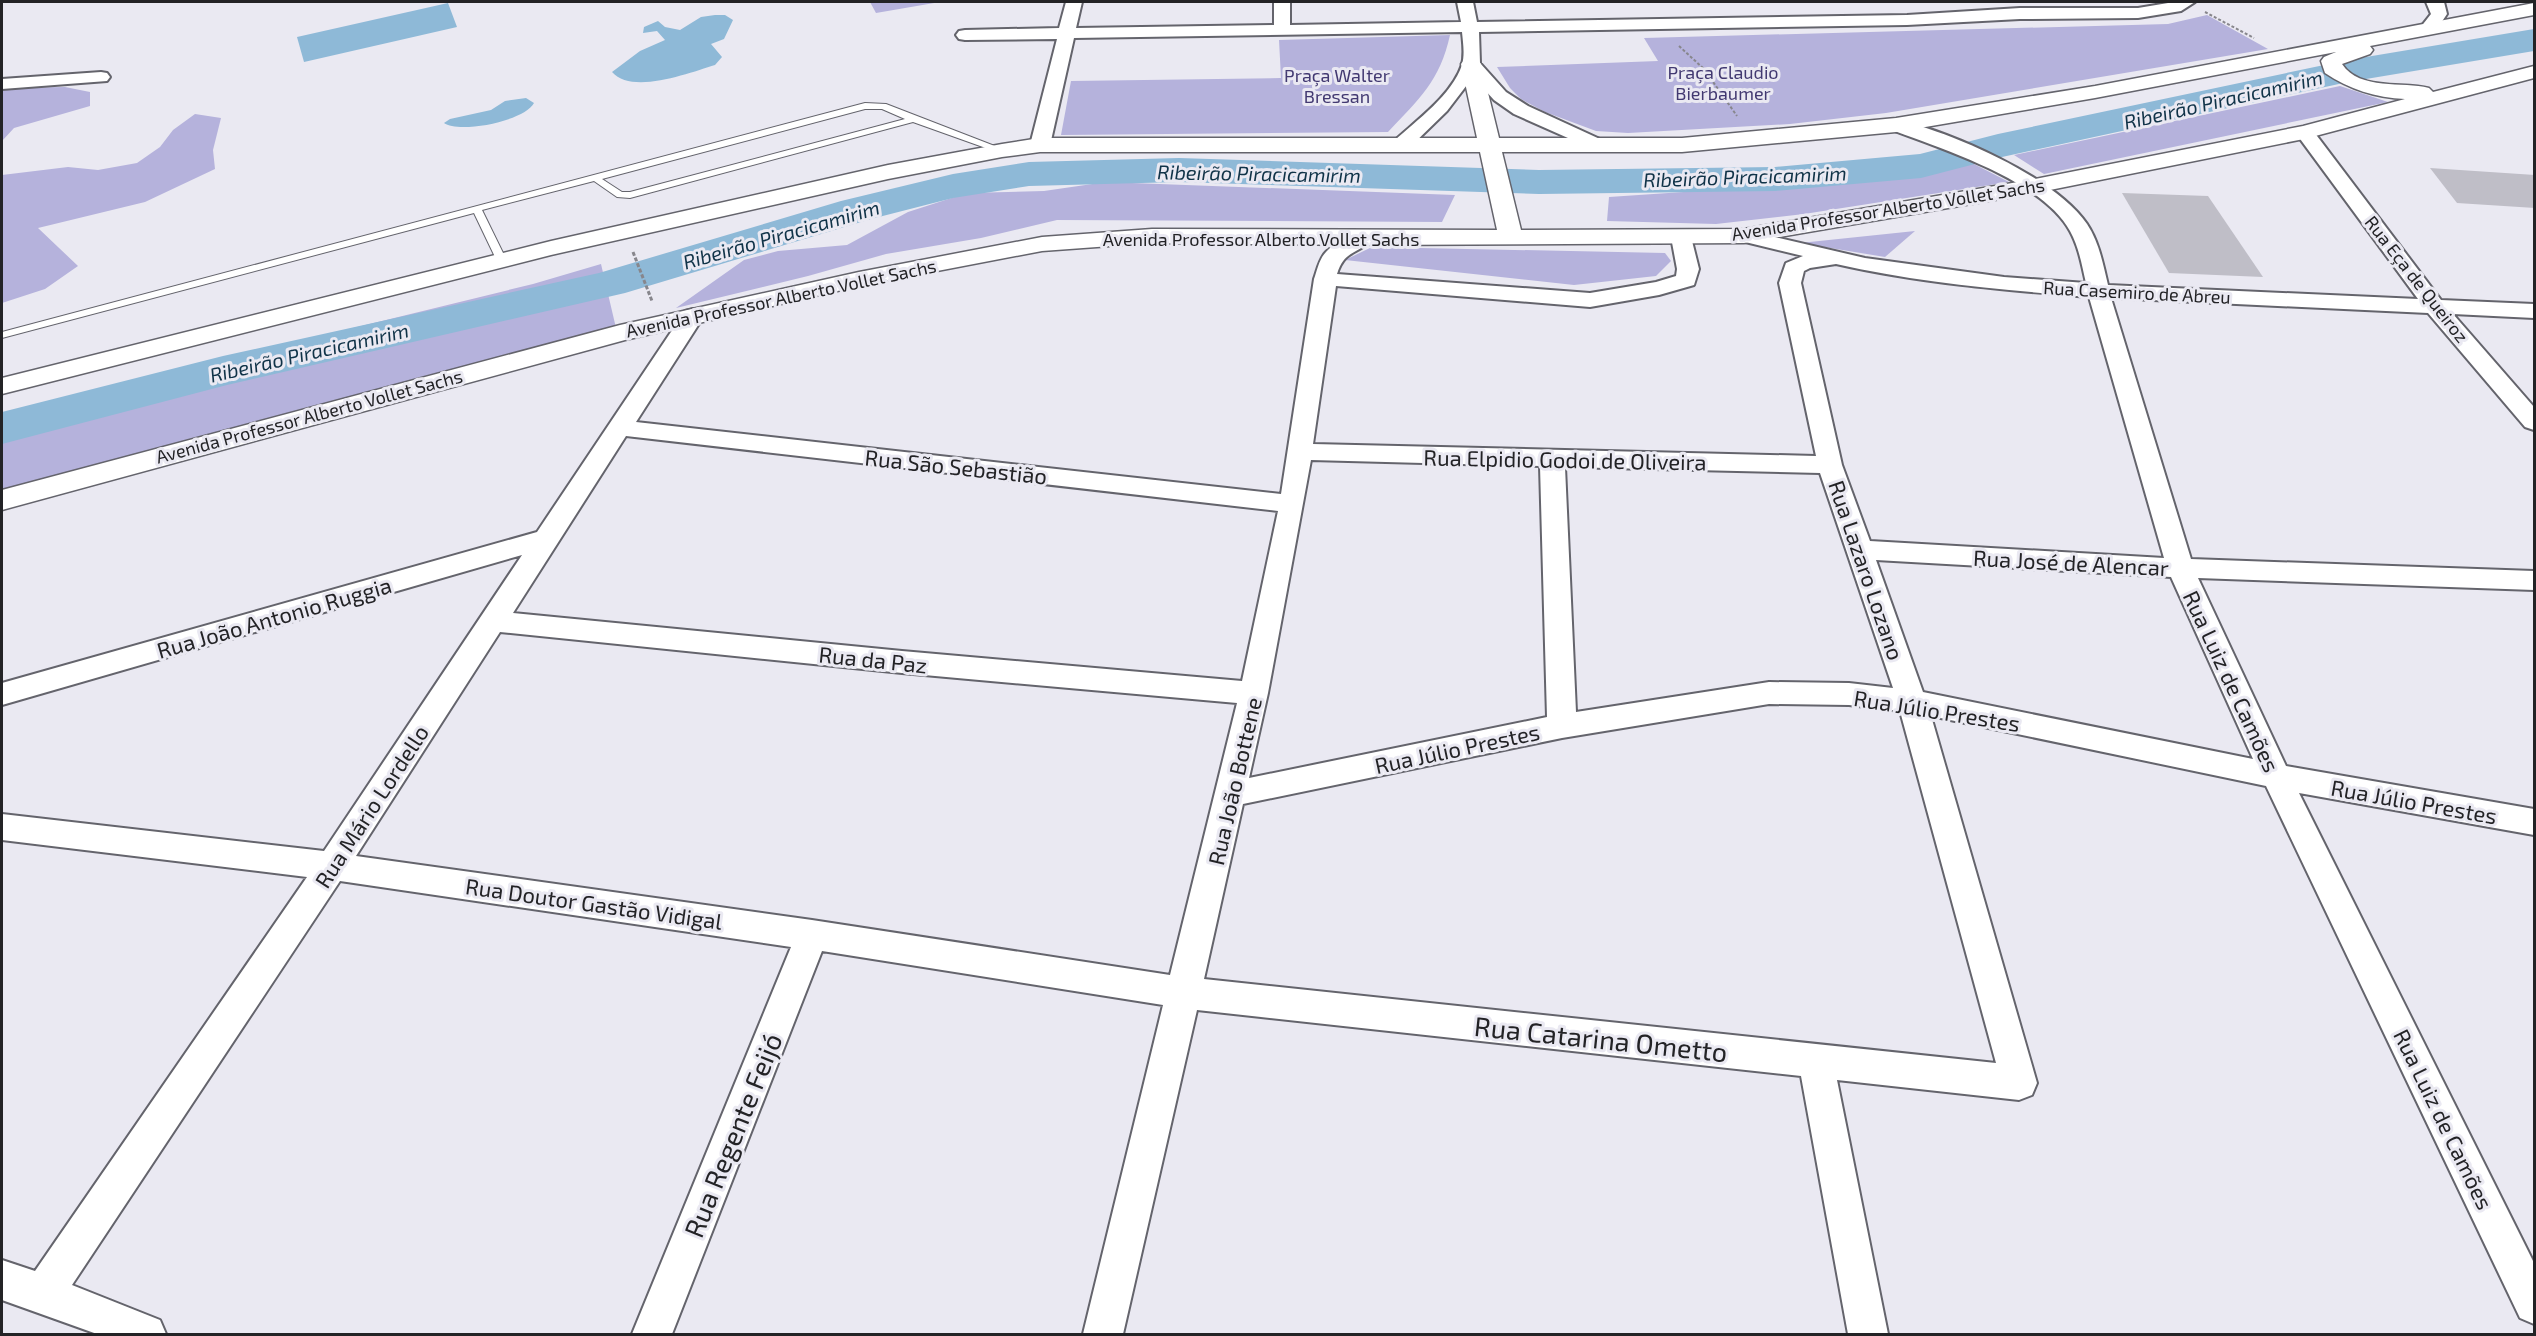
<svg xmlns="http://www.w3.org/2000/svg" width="2536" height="1336" font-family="'Exo 2',sans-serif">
	<rect width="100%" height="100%" fill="#eae9f2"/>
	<g fill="#b5b2dc">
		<polygon points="870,2 940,2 876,13"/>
		<polygon points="2207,15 2268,49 1886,113 1790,124 1628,133 1596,131 1545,112 1521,99 1510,88 1497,67 1658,61 1644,38 2168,24"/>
		<path d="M1450,35C1440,81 1419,99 1388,132L1061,135L1071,81L1281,78L1279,40Z"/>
		<polygon points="2340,86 2388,102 2044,174 2014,155"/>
		<polygon points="65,87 90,92 90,106 14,128 2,141 2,88"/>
		<polygon points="195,114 221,118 213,150 215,169 145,202 38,228 78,266 45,289 2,303 2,175 68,167 98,170 137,163 160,147 173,130"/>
		<polygon points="1972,163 2009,182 1804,214 1716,224 1607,221 1609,197 1909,177"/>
		<polygon points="1106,182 1455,195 1442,222 1057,220 981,238 886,254 808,276 676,308 744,260 778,251 847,245 908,212 967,193 1044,191"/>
		<polygon points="1915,231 1885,257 1800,243"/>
		<polygon points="1372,247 1665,253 1671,261 1656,276 1574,285 1345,260"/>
		<polygon points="601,264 616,328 2,495 2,435 214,380 349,329 533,284"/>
	</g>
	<g fill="#8eb9d7">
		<polygon points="448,3 457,27 304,62 297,37"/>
		<path d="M715,15H725L733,20L724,39L711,44L722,57L715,65C689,73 632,95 612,72L640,51L665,40L657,31L643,33L644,27L658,21L665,27L680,30L701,17Z"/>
		<path d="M526,98L534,103C525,121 459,134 444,123L450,119L491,110L505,101Z"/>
	</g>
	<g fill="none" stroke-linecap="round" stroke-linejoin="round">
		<polygon fill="#8eb9d7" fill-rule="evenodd" points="2534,29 2534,51 2348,82 2002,157 1921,178 1775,191 1539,194 1179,182 1029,186 953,198 871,219 625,293 227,385 2,444 2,412 223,356 599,273 841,201 953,174 1029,162 1179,158 1539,170 1775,167 1920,154 1998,134 2348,60"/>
	</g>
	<g fill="#bfbec7">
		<polygon points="2430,168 2535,175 2535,208 2457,203"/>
		<polygon points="2122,193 2208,196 2263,277 2169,273"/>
	</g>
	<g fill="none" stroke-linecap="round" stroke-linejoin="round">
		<defs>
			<path id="lane" d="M865,103L886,104L1005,150L997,152L913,122L630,198L617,197L594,181L482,210L506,259L505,261L501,262L496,259L474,213L2,338V332ZM865,109H882L905,119L630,192H622L602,179Z"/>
			<g id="street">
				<path d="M1066,2H1082L1076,28L1274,25V2H1290V25L1461,22L1457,2H1473L1477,22L1907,15L2020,8H2138L2174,2H2195L2181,11L2138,18L2020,19L1907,25L1479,32L1480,63L1506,92L1528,106L1602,140L1605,144L1602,148L1595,150L1514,114L1494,100L1473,77L1447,111L1408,149H1394L1391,145L1394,141C1417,120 1452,95 1462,65C1465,54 1463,43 1462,32L1074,38L1050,145L1047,149H1033L1030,145L1057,39L965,40L959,39L956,35L959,31L965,30L1059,28Z"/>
				<polygon points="2426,2 2444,2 2447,14 2435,32 2423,32 2420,28 2431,14"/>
				<polygon points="101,72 107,73 110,77 107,81 2,89 2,79"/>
				<path d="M1896,119C1952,133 2054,176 2087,224C2099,242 2103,264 2108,285L2418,299L2295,132L2297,128H2311L2441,300L2534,304V318L2453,314L2534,407V430L2525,427L2428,313L2111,298L2191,559L2534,571V590L2198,578L2286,766L2534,809V835L2299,793L2534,1263V1324L2520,1318L2266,786L1931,716L2037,1083L2032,1095L2019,1100L1837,1080L1888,1334H1848L1801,1076L1197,1010L1123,1334H1083L1163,1005L822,951L672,1334H632L791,947L340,881L72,1285L160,1320L166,1334H97L2,1300V1260L35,1271L307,877L2,840V814L324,851L522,555L2,705V683L537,532L685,311L693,309L701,311L704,316L636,422L1281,494L1314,279C1317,271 1319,259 1326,252C1335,242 1356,230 1369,234L1372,238C1360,255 1345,248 1337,274L1590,293L1656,282L1676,276L1677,269L1671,237L1674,233L1681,231L1688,233L1691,237L1699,269L1694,285L1659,295L1590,307L1336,286L1313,444L1816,456L1779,283L1786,263L1803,256L1737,240L1734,236L1737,232L1744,230L1865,258L2004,277L2086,283C2082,266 2079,247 2070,231C2042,180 1942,149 1889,129L1887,125L1889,121ZM1836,264C1919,283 2005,290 2089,297L2164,558L1870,541L1842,465L1801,283L1804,271L1810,268ZM626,436L1278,511L1242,681L902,651L513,613ZM1311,460L1540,466L1547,717L1249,778L1268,693ZM1565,467L1820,473L1893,688L1849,683L1769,682L1576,712ZM1876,560L2171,577L2253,759L1923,692ZM500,632L902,673L1237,703L1170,975L812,920L356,856ZM1769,704L1849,705L1900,711L1996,1063L1204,979L1243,804L1562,738Z"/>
			</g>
			<path id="secondary" d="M2534,3V15L2370,46L2373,50L2370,54L2342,64C2360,91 2403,81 2429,88L2433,92L2534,66V78L2304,139L2035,193L1744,243L1362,245L1152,243L1042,251L859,286L625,340L2,510V490L620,325L859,272L1042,237L1152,229L1497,230L1480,152H1040L1002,157L888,179L551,255L2,394V378L551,241L888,165L1002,144L1040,138H1477L1461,64L1464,60H1478L1481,64L1499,138H1682L1896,118L2095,86ZM2336,52L2324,57L2321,61L2325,73C2349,89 2376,98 2405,99L2303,126L2035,179L1744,229L1521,230L1502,152H1682L1896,132L2095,98Z"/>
		</defs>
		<use href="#lane" stroke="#64646c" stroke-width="2"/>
		<use href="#street" stroke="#64646c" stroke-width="4"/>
		<use href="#secondary" stroke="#64646c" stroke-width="3"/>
		<g stroke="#87868c" stroke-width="2" stroke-dasharray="3 2" stroke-linecap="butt">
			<polyline points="2205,12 2254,38"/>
			<polyline points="1679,46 1704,69 1737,116"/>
		</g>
		<polyline stroke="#87868c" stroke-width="3" stroke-dasharray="4 2" stroke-linecap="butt" points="633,252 652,301"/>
		<use href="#lane" fill="#fff" fill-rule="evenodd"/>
		<use href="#street" fill="#fff" fill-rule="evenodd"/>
		<use href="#secondary" fill="#fff" fill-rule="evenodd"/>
	</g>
	<g text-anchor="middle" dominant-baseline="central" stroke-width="6" stroke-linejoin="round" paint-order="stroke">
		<g font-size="18" fill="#423971" stroke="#eae9f2">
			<text x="1723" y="72">Praça Claudio<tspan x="1723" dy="21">Bierbaumer</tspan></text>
			<text x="1337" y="75">Praça Walter<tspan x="1337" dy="21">Bressan</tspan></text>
		</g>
		<g font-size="18" fill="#232326" stroke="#eae9f2">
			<text transform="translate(1888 209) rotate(-9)">Avenida Professor Alberto Vollet Sachs</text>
			<text x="1261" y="239">Avenida Professor Alberto Vollet Sachs</text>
			<text transform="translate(2417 279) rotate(52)">Rua Eça de Queiroz</text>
			<text transform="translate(2137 292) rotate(3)">Rua Casemiro de Abreu</text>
			<text transform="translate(781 298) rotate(-12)">Avenida Professor Alberto Vollet Sachs</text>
			<text transform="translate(309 416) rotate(-15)">Avenida Professor Alberto Vollet Sachs</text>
		</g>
		<g font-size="20" font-style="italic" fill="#103348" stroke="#eae9f2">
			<text transform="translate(2223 99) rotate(-13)">Ribeirão Piracicamirim</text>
			<text transform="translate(1259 173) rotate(1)">Ribeirão Piracicamirim</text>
			<text transform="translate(1745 176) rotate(-2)">Ribeirão Piracicamirim</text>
			<text transform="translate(781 234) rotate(-16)">Ribeirão Piracicamirim</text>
			<text transform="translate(309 352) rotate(-13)">Ribeirão Piracicamirim</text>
		</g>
		<g font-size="22" fill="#232326" stroke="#eae9f2">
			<text transform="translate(1565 459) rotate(1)">Rua Elpidio Godoi de Oliveira</text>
			<text transform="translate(956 466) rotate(6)">Rua São Sebastião</text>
			<text transform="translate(2071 562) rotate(3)">Rua José de Alencar</text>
			<text transform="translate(1867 570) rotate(71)">Rua Lazaro Lozano</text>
			<text transform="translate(274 617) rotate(-16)">Rua João Antonio Ruggia</text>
			<text transform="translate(873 659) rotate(6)">Rua da Paz</text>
			<text transform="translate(2232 681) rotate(65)">Rua Luiz de Camões</text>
			<text transform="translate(1937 710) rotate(9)">Rua Júlio Prestes</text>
			<text transform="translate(1457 748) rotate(-12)">Rua Júlio Prestes</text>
			<text transform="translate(1234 781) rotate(-77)">Rua João Bottene</text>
			<text transform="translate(2414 801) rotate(10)">Rua Júlio Prestes</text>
			<text transform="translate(371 806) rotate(-57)">Rua Mário Lordello</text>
			<text transform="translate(594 903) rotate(8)">Rua Doutor Gastão Vidigal</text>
			<text transform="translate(2444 1119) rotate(64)">Rua Luiz de Camões</text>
		</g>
		<g font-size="27" fill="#232326" stroke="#eae9f2">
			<text transform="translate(1601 1038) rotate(6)">Rua Catarina Ometto</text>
			<text transform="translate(732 1135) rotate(-68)">Rua Regente Feijó</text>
		</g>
	</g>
	<rect width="2536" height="1336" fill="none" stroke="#232326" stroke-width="6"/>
</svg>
